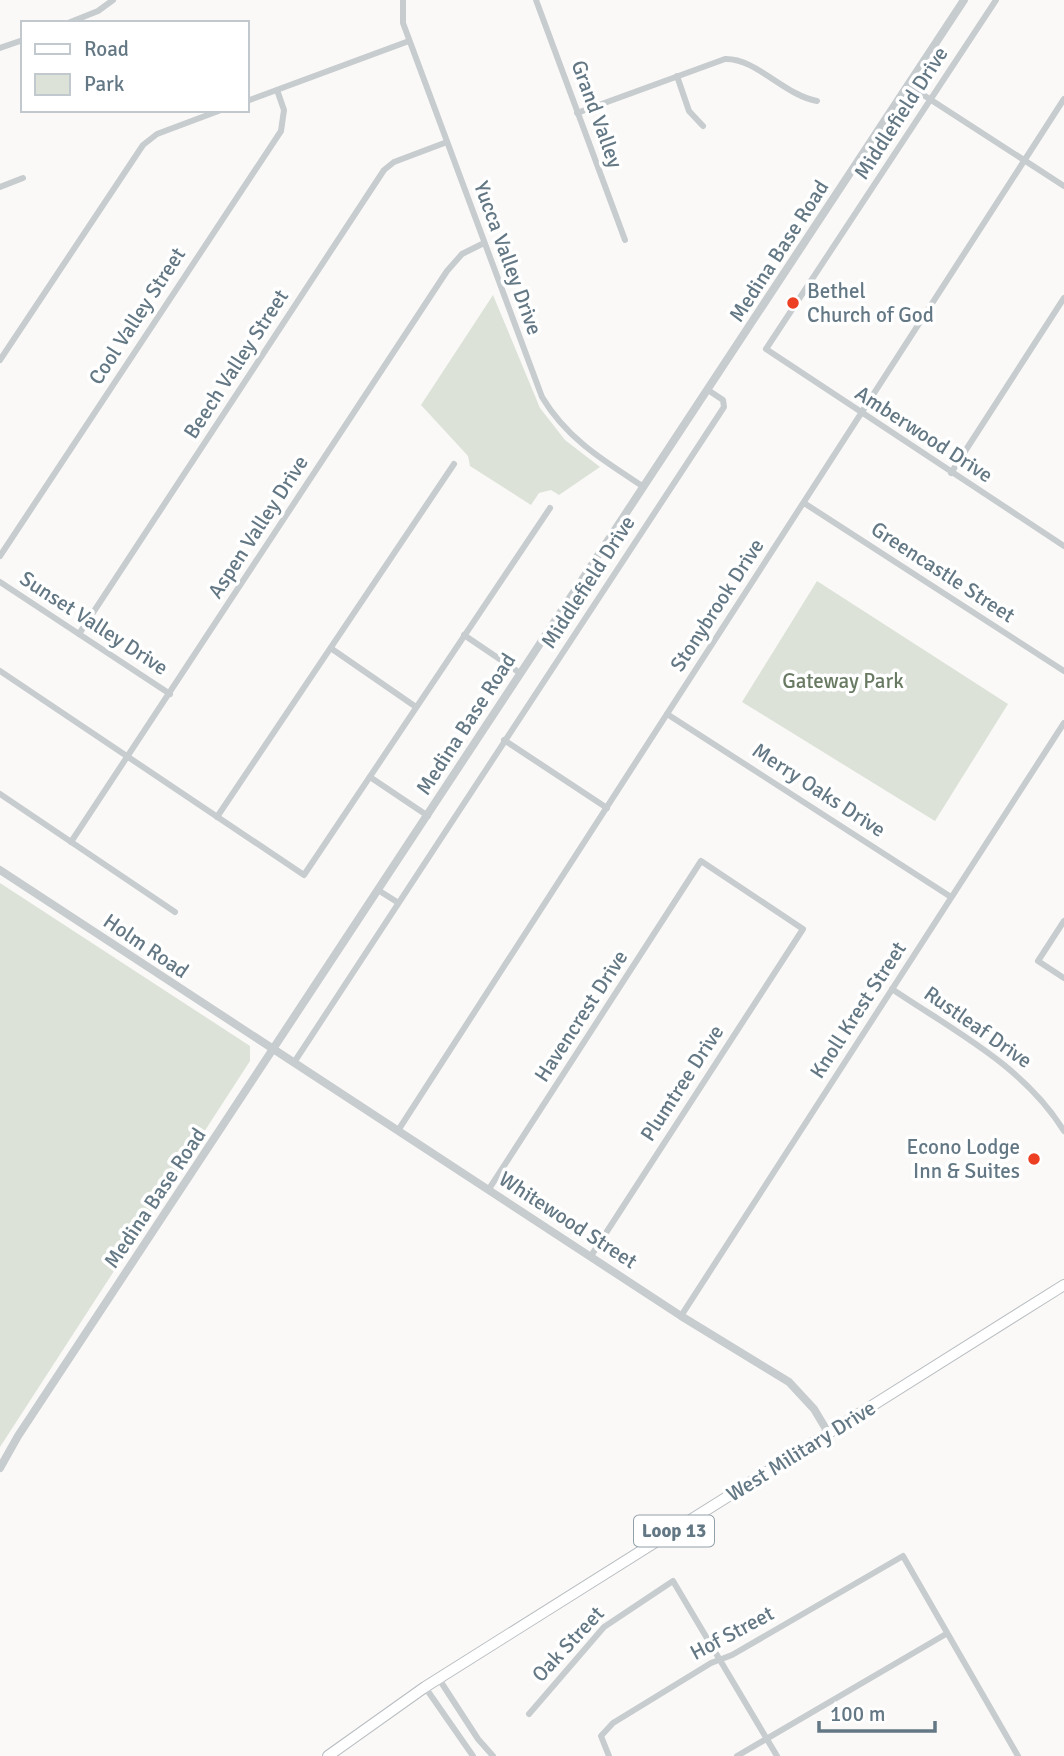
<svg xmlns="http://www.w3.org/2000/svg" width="1064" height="1756" font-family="Signika,sans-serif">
	<rect width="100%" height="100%" fill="#faf9f7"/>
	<g fill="#dce2d8">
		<polygon points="493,295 540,408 565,440 600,467 559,495 551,490 539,493 531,505 470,466 468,456 421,405"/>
		<polygon points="817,581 1008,704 935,821 742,702"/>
		<polygon points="0,883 250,1046 250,1061 0,1447"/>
	</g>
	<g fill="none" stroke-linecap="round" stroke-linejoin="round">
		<defs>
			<polyline id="primary" points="328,1756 425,1687 1064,1285"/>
		</defs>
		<use href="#primary" stroke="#b8bdc1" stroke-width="12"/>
		<g stroke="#c7cccf" stroke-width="6">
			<path d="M403,0V23L542,397C567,439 604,461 644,487"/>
			<polyline points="536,0 625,240"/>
			<polyline points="996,0 766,349 1064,546"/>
			<polyline points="68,23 98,11 113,0"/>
			<polyline points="0,48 23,40"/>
			<polyline points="677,76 689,111 703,126"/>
			<polyline points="908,85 1064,186"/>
			<polyline points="247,101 409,41"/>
			<path d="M577,113L725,59C756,58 784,95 817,101"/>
			<polyline points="0,187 23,178"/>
			<polyline points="0,360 143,145 157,134 221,110"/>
			<polyline points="951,473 1064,298"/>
			<polyline points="804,503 1064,671"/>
			<polyline points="0,556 281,131 284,110 277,90"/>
			<polyline points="0,582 170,694"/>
			<polyline points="79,634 384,170 394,162 447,142"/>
			<polyline points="464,635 520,673"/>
			<polyline points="332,649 416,707"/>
			<polyline points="0,671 304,875 550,508"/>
			<polyline points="667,714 951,897"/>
			<polyline points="504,740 607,808"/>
			<polyline points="370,777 428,816"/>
			<polyline points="0,794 175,912"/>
			<polyline points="217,817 454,464"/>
			<polyline points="71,842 447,271 462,254 484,243"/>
			<polyline points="378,890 397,902"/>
			<polyline points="1064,921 1038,961 1064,978"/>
			<path d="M892,989C954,1031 1024,1066 1064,1131"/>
			<polyline points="295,1061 724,407 723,400 708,390"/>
			<polyline points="399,1129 1064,99"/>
			<polyline points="489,1189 701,861 803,929 591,1256"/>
			<polyline points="681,1316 1064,723"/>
			<polyline points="439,1679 478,1739 493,1756"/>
			<polyline points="425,1687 473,1756"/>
			<polyline points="529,1714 604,1627 673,1581 777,1756"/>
			<polyline points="609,1756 601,1736 613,1723 711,1663 732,1655 903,1556 1018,1756"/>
			<polyline points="737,1756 946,1634"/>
		</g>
		<g stroke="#c7cccf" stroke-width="8">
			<polyline points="0,870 681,1316 789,1382 814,1409 829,1434"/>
			<polyline points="0,1468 18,1436 964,0"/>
		</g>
		<use href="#primary" stroke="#fff" stroke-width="10"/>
	</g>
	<g fill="#ed4023" stroke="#fff" stroke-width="2.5">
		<circle cx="793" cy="303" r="7"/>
		<circle cx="1034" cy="1159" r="7"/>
	</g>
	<g text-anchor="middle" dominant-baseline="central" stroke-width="7" stroke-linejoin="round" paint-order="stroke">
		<rect fill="#fff" stroke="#92a0a9" stroke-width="2" x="634" y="1515.5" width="80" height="31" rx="5"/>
		<g font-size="19" font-weight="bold" fill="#637884">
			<text x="674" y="1531">Loop 13</text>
		</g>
		<g font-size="21" fill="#637884" stroke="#fff">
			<text transform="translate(901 113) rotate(-57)">Middlefield Drive</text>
			<text transform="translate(597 114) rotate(70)">Grand Valley</text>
			<text transform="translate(779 251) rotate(-57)">Medina Base Road</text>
			<text transform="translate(508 258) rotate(70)">Yucca Valley Drive</text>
			<text transform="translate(137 316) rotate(-57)">Cool Valley Street</text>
			<text transform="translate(236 364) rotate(-57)">Beech Valley Street</text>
			<text transform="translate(924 434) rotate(33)">Amberwood Drive</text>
			<text transform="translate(258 527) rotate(-57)">Aspen Valley Drive</text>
			<text transform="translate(943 572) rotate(33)">Greencastle Street</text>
			<text transform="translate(588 582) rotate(-57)">Middlefield Drive</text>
			<text transform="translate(717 605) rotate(-57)">Stonybrook Drive</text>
			<text transform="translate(94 623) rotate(33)">Sunset Valley Drive</text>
			<text transform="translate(466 724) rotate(-57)">Medina Base Road</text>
			<text transform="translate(819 790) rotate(33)">Merry Oaks Drive</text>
			<text transform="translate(146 946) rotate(34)">Holm Road</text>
			<text transform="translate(858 1010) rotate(-57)">Knoll Krest Street</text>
			<text transform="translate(581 1016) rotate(-57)">Havencrest Drive</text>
			<text transform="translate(978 1027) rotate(35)">Rustleaf Drive</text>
			<text transform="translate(682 1083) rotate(-57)">Plumtree Drive</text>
			<text transform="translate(155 1198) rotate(-56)">Medina Base Road</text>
			<text transform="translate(568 1220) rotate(33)">Whitewood Street</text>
			<text transform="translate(801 1451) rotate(-32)">West Military Drive</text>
			<text transform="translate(732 1633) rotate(-28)">Hof Street</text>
			<text transform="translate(568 1644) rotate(-47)">Oak Street</text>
		</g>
		<g font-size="21" fill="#637884" stroke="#fff" text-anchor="start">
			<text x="807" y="291">Bethel<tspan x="807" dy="24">Church of God</tspan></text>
			<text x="1020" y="1147" text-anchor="end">Econo Lodge<tspan x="1020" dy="24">Inn &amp; Suites</tspan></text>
		</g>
		<g font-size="21" fill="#697a62" stroke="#fff">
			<text x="843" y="681">Gateway Park</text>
		</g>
	</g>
	<rect x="21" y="21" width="228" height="91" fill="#ffffff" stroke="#c1c9ce" stroke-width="2"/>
	<rect x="35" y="44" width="35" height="10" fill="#ffffff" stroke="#c1c9ce" stroke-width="2"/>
	<text x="84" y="56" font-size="21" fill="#637884">Road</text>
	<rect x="35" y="74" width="35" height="21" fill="#dce2d8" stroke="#c1c9ce" stroke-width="2"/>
	<text x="84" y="91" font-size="21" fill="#637884">Park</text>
	<path d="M819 1721v10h116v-10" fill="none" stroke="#637884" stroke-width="3.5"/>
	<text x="830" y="1721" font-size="21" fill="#637884" stroke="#ffffff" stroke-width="5" paint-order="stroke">100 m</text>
</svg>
